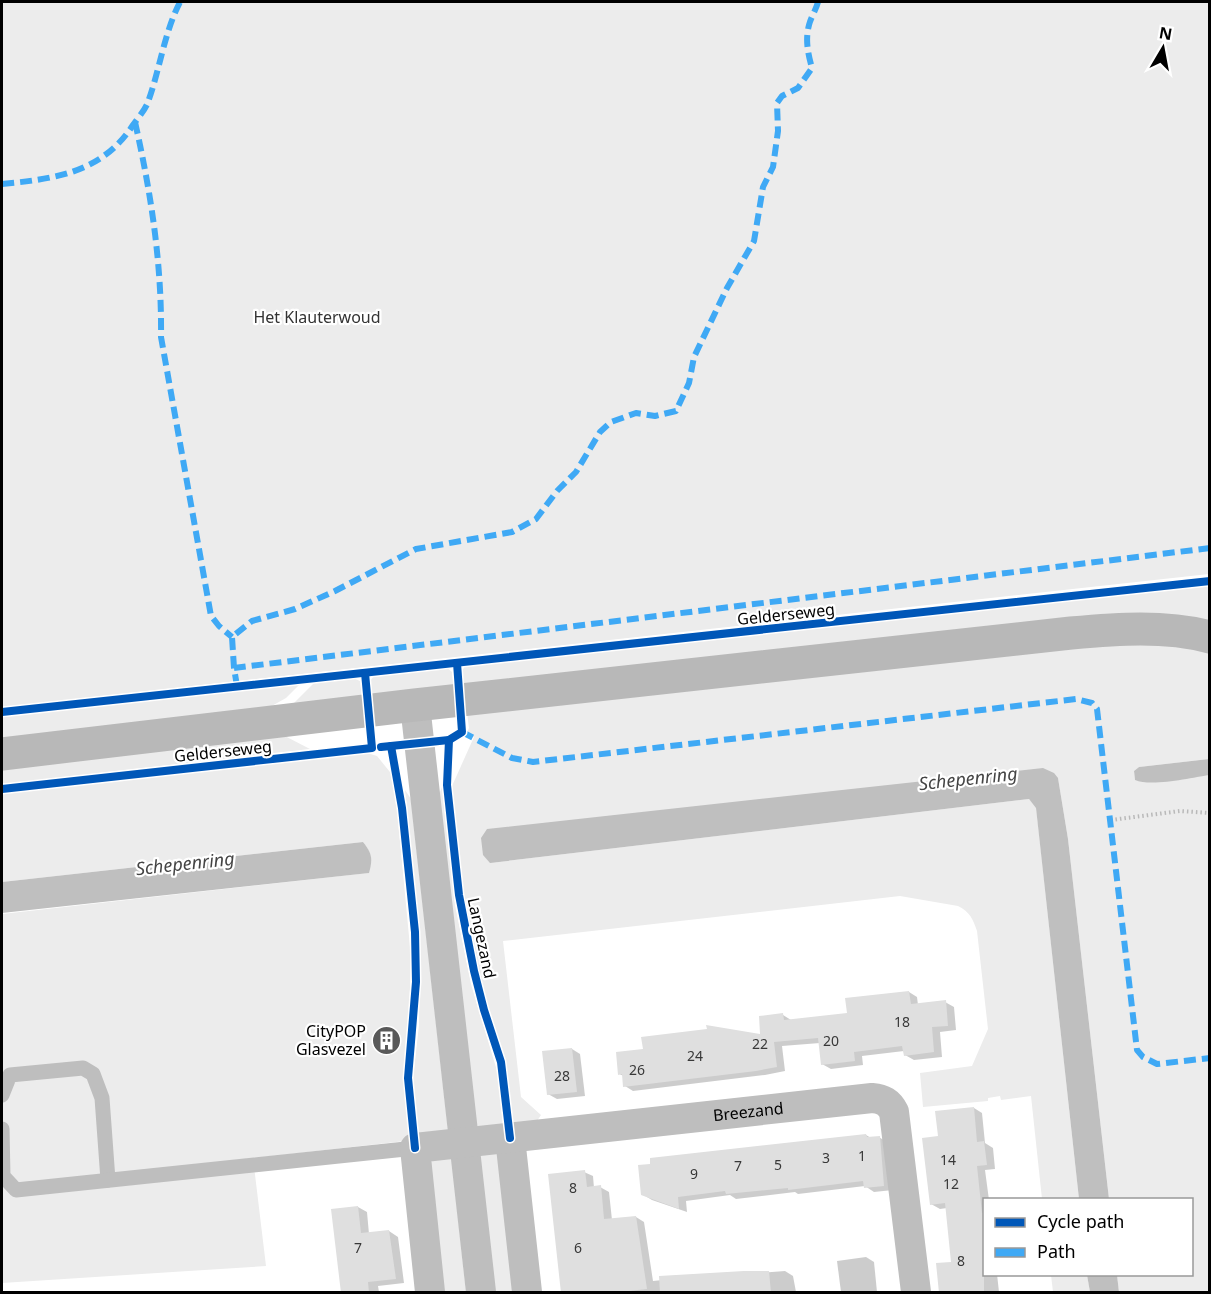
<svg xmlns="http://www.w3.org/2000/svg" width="1211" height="1294" font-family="'Noto Sans',sans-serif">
	<rect width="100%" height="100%" fill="#fff"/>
	<g fill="#ececec">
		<polygon points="2,2 1209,2 1209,574 2,707"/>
		<polygon points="1209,586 1209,622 464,687 462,671 465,666"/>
		<path d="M1130,641L1209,650V759L1139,767L1134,771L1135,780L1154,782L1209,775V1292H1119L1117,1275L1192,1274V1200L1109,1199L1068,839L1058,778L490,863L1029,799L1036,807L1079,1199H1042L1031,1096L1001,1100L1000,1096L988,1098V1101L923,1107L920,1073L972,1066L988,1029L977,931C973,919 970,912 958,906L900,896L503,941L521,1097L541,1115L535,1124L513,1125L506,1062L496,1035L476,962L465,905L452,786L474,737L466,735L469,728L467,713Z"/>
		<polygon points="447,668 452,672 454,687 372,697 370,681 374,676"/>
		<polygon points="355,679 360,681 362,698 293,704 315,682"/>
		<polygon points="300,684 286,698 270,707 2,738 2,717"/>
		<polygon points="279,733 310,749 2,784 2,763"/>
		<path d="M367,753L377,756L394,777L410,947V989L404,1085L409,1136L405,1141L253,1158L266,1266L2,1283V914L368,873C373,859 372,854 363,842L2,882V794Z"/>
		<polygon points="442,787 455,905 471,984 498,1074 503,1125 478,1127 474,1120 438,797"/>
		<polygon points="405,790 411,799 448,1131 419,1135 413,1078 419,1025 420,934"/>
		<polygon points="500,1151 518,1292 492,1292 478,1159 482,1153"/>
		<polygon points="451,1153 466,1292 440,1292 428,1163 434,1156"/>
		<polygon points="1051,1275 1087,1275 1090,1292 1053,1292"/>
	</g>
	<g fill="#bfbfbf">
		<path d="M1209,759V775C1191,778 1151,787 1135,780L1134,771L1139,767Z"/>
		<polygon points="1043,768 1054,773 1058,778 1068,839 1109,1199 1079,1199 1036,808 1029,799 490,863 483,855 481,838 487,829"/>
		<path d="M363,842C372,853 373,859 369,873L2,913V882Z"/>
		<polygon points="1087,1275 1117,1275 1119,1292 1090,1292"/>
	</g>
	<g fill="#0003">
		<polygon points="909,992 917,997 918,1005 945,1002 954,1007 956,1030 940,1032 942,1057 914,1060 905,1055 904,1051 862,1056 863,1065 831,1069 822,1064 820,1043 782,1046 785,1071 765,1075 633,1091 625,1086 624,1076 619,1074 762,1036 783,1015 791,1020 848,1014"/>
		<polygon points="572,1049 580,1054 585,1096 557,1099 548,1094"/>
		<polygon points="974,1108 982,1113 985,1143 993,1148 995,1169 985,1170 989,1200 984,1200 984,1274 997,1274 999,1292 941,1292 953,1263 947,1208 940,1209 931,1204 940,1138"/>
		<polygon points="866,1135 871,1138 879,1137 888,1143 893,1190 874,1192 865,1186 798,1194 795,1192 736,1199 730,1195 686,1201 687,1212 652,1200 642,1194"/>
		<polygon points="584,1172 593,1176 594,1188 600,1187 609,1192 612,1220 636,1217 644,1222 653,1281 700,1276 710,1292 562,1292"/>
		<polygon points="358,1207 367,1212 369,1234 389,1231 398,1237 404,1283 378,1286 379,1292 344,1292"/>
		<polygon points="866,1257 874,1262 877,1292 841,1292 837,1261"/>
		<polygon points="785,1271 793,1276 796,1292 761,1292 759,1273"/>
	</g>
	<g fill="#dfdfdf">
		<polygon points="909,991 911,1004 946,1000 948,1026 932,1027 934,1052 904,1056 902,1046 854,1052 855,1061 821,1065 818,1038 774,1042 777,1067 756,1071 623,1087 622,1074 618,1075 616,1052 643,1049 641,1037 707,1029 706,1025 760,1034 759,1016 783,1013 784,1020 847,1013 845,998"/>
		<polygon points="572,1048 577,1092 547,1095 542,1051"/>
		<polygon points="974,1107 977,1142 984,1141 987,1165 977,1166 982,1213 984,1212 984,1293 939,1293 936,1263 951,1262 945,1203 930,1205 922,1138 938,1136 935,1111"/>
		<polygon points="866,1134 867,1137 880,1136 884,1186 864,1188 863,1181 788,1190 788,1188 726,1194 725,1191 678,1197 679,1209 641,1195 638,1165 650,1164 650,1158"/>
		<polygon points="585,1170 587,1187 601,1185 604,1219 636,1216 647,1289 611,1293 561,1293 548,1174"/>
		<polygon points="358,1206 361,1233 389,1230 396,1279 368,1282 369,1293 341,1293 331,1209"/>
		<polygon points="744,1271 769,1271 771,1293 660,1293 659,1276"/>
	</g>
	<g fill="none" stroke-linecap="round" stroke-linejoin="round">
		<polyline stroke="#b9b9b9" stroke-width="4" stroke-dasharray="1.5 3" stroke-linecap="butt" points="1111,820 1180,811 1210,813"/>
		<g stroke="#bebebe" stroke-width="15">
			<polyline points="2,1095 10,1075 83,1068 93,1074 102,1098 108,1180"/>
			<polyline points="2,1129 3,1176 16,1190 415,1148"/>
		</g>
		<g stroke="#bebebe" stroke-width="30">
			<polyline points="415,705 481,1292"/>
			<polyline points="510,1138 527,1292"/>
			<path id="s1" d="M430,1292L415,1148L872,1098C883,1099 889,1102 894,1112L916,1292"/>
		</g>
		<path stroke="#b8b8b8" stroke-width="33" d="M2,754L415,705L1071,633C1116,629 1165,625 1210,637"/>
		<g stroke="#3fa9f5" stroke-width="6" stroke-dasharray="12 6" stroke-linecap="butt">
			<path d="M135,122C151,193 162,264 161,337L211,616L219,626L232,637"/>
			<path d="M2,184C54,179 102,173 133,125C138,118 145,110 148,102C160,69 164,33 180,2"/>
			<path d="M234,668L232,637L252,621L295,609L335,591L416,549L512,532L536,519L557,491L576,472L600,432L611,422L636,413L655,416L676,411L689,383L694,357L727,288L754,241L763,187L773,167L778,131L777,103L782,96L798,88L812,68C808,54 805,40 809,25C811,17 816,10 818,2"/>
			<polyline points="237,686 234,668 1210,548"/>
			<polyline points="462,732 512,758 533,762 1076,699 1092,703 1097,709 1137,1050 1143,1057 1157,1064 1210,1058"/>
		</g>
		<defs>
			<g id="cycleway">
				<polyline points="2,712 1210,581"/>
				<polyline points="449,740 447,785 459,895 474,971 484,1010 501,1062 510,1138"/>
				<polyline points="391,746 402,808 415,932 416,982 408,1078 415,1148"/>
				<polyline points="381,747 449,740 462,732 457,663"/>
				<polyline points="2,789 372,748 365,673"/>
			</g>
		</defs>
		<use href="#cycleway" stroke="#fff" stroke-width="11"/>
		<use href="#cycleway" stroke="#0057b8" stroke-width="8"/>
	</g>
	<defs>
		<symbol id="building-disc" viewBox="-11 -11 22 22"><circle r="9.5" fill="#595959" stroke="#fff"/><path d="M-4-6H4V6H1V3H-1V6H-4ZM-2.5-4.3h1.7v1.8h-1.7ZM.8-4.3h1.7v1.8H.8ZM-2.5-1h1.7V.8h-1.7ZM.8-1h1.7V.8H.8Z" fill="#fff"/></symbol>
	</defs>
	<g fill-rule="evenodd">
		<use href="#building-disc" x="370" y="1024" width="33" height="33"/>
	</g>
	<g text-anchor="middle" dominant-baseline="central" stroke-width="4.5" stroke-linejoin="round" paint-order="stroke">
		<g font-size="14" fill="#383838">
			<text x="902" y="1021">18</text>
			<text x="831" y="1040">20</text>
			<text x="760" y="1043">22</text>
			<text x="695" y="1055">24</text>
			<text x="637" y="1069">26</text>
			<text x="562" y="1075">28</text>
			<text x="862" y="1155">1</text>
			<text x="826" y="1157">3</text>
			<text x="948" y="1159">14</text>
			<text x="778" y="1164">5</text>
			<text x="738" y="1165">7</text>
			<text x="694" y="1173">9</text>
			<text x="951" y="1183">12</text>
			<text x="573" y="1187">8</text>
			<text x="358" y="1247">7</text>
			<text x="578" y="1247">6</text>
			<text x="961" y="1260">8</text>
		</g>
		<g font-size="16" fill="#333" stroke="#fff">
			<text x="317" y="317">Het Klauterwoud</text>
		</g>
		<g font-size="16" fill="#000" stroke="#fff">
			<text transform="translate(786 614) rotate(-6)">Gelderseweg</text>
			<text transform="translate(223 751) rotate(-6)">Gelderseweg</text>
			<text transform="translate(482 938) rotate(78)">Langezand</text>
			<text stroke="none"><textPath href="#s1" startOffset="480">Breezand</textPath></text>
		</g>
		<g font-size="16" fill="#000" stroke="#fff" text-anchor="end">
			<text x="366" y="1031">CityPOP<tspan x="366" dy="18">Glasvezel</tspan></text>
		</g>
		<g font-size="18" font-style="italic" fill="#444" stroke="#fff">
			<text transform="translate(968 778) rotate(-6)">Schepenring</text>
			<text transform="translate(185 863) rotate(-6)">Schepenring</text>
		</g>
	</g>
	<rect width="1211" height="1294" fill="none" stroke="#000000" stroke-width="6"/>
	<rect x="983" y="1198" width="210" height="78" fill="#ffffff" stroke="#999999" stroke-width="1.5"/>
	<rect x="995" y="1218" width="30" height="9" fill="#0057b8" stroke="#999999" stroke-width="1.5"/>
	<text x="1037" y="1228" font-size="18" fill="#000000">Cycle path</text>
	<rect x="995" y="1248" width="30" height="9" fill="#3fa9f5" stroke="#999999" stroke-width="1.5"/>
	<text x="1037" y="1258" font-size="18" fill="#000000">Path</text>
	<g transform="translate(1163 48) rotate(10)" stroke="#ffffff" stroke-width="4.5" paint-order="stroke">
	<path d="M0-4.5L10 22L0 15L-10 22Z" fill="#000000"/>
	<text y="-9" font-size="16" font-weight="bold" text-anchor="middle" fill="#000000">N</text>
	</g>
</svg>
